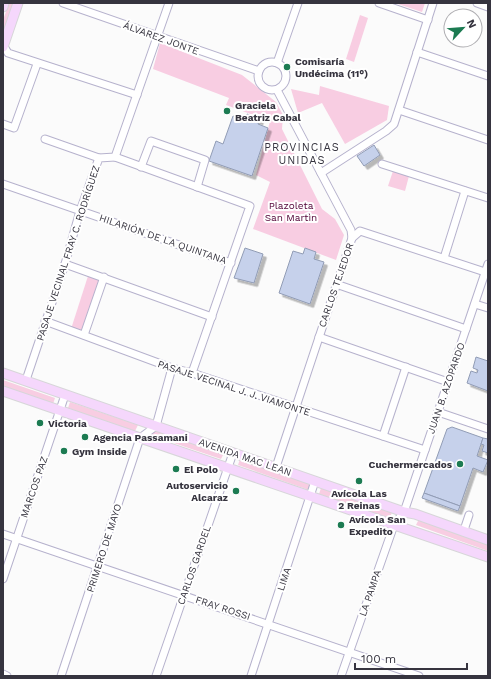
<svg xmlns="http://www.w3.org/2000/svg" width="491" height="679" font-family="'Work Sans',sans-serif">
	<defs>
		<filter id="shadow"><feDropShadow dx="3.5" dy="3.5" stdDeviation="0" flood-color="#0004"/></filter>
	</defs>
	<rect width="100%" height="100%" fill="#fbfbfb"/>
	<g fill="#f8cde2">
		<polygon points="9,3 14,3 3,33 3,20"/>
		<polygon points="395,3 425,3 422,12"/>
		<polygon points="360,15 368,18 354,62 346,59"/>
		<polygon points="160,43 242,75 276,102 283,115 282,129 322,209 335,219 344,235 336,260 253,229 270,182 256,175 270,121 226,105 229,98 153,69"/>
		<polygon points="320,86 389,106 387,120 345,144 322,103 298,113 291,89 319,95"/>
		<polygon points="393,171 409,176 405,191 388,186"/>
		<polygon points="88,276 101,281 85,334 71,329"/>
		<polygon points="3,380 55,398 53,404 3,387"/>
		<polygon points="70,402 138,425 135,431 68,408"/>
		<polygon points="153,429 224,453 221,459 150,435"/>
		<polygon points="240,459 311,483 309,490 238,465"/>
		<polygon points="321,488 392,512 390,518 319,494"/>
		<polygon points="419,519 488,544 488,551 416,525"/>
	</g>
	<g fill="#c6d1eb" stroke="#919cb5" filter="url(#shadow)">
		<polygon points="247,114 260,119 258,124 268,128 252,176 209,161 216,141 223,144 233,116 245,120"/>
		<polygon points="374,145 380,155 364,166 357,156"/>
		<polygon points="245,248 263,254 254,283 234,278"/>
		<polygon points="305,248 316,252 314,259 324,262 310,304 279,293 293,251 303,254"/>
		<polygon points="476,357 488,361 488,391 467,383 471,371 477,373 478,370 473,368"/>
		<polygon points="452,427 483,438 477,456 488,460 483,472 473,468 460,506 424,493 447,429"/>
		<polygon points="483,438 488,439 488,453 482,451 484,445 481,444"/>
		<polygon points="424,493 460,506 458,511 422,498"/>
	</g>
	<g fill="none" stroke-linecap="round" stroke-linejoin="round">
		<defs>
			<g id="minor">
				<polyline points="63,3 259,71"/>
				<polyline points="379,3 428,20"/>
				<polyline points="477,3 488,7"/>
				<polyline points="3,45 8,53 137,95"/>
				<polyline points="417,52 488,76"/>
				<circle cx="272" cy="76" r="14"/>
				<polyline points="277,63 298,3"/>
				<polyline points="399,110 488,140"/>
				<polyline points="3,124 14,128 37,64"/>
				<polyline points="45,139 99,158"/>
				<polyline points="115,157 250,206 192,373"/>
				<polyline points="382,164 488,198"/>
				<polyline points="141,167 151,141 205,160 197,187"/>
				<polyline points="321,173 386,131 394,124 433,3"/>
				<polyline points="3,184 231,263"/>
				<polyline points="352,238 360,231 485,272"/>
				<polyline points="444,258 465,191"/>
				<polyline points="65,264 212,317"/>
				<polyline points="336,284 466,329"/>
				<polyline points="475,304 488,308"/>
				<polyline points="45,321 172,368 192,373 425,450"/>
				<polyline points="84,335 104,277"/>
				<polyline points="319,337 448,382"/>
				<polyline points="26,380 65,264 80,211 99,158 115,157 169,3"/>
				<polyline points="438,412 488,429"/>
				<polyline points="383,436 406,367"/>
				<polyline points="276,467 352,238 351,230 277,90"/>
				<polyline points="464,530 469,515"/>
				<polyline points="3,534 419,676"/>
				<polyline points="3,579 65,395"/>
				<polyline points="3,674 7,676"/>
				<polyline points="61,676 140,438 156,426 172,368"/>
				<polyline points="156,676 233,453"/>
				<polyline points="251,676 315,481"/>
				<polyline points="341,676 394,525 404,512 488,264"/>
			</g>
			<g id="major">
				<polyline points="3,7 4,3"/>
				<polyline points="3,47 18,3"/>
				<polyline points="3,373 404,512 415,514 488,540"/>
				<polyline points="3,391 488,557"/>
			</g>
		</defs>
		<use href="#minor" stroke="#b6b2cd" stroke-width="9"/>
		<use href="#major" stroke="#d7d6d9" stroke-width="11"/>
		<use href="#minor" stroke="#fff" stroke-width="7"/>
		<use href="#major" stroke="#f5d7fc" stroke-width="9"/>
	</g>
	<g fill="#1c7b52" stroke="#fff" stroke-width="1.5">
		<circle cx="287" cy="67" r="4"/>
		<circle cx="227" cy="111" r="4"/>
		<circle cx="40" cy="423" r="4"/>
		<circle cx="85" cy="437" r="4"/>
		<circle cx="64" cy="451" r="4"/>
		<circle cx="460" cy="464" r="4"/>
		<circle cx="176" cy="469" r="4"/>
		<circle cx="359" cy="481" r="4"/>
		<circle cx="236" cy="491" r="4"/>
		<circle cx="341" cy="525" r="4"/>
	</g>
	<g text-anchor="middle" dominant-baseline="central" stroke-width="4" stroke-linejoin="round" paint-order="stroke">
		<g font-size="10" fill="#36343f" stroke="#fff">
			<text transform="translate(161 38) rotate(20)">ÁLVAREZ JONTE</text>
			<text transform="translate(163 239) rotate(19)">HILARIÓN DE LA QUINTANA</text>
			<text transform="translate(68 253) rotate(-72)">PASAJE VECINAL FRAY C. RODRÍGUEZ</text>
			<text transform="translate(336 285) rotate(-71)">CARLOS TEJEDOR</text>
			<text transform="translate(234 388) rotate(18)">PASAJE VECINAL J. J. VIAMONTE</text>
			<text transform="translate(446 388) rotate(-71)">JUAN B. AZOPARDO</text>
			<text transform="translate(245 457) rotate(19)">AVENIDA MAC LEAN</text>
			<text transform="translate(34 487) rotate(-71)">MARCOS PAZ</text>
			<text transform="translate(104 548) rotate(-72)">PRIMERO DE MAYO</text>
			<text transform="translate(194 565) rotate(-71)">CARLOS GARDEL</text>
			<text transform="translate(284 579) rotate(-72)">LIMA</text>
			<text transform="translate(370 593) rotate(-71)">LA PAMPA</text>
			<text transform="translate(223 608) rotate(18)">FRAY ROSSI</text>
		</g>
		<g font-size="10" font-weight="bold" fill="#36343f" stroke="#fff" text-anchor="start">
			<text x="295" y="61">Comisaría<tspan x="295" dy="12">Undécima (11°)</tspan></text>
			<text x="235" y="105">Graciela<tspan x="235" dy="12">Beatriz Cabal</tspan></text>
			<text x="48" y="423">Victoria</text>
			<text x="93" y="437">Agencia Passamani</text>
			<text x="72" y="451">Gym Inside</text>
			<text x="452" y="464" text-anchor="end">Cuchermercados</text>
			<text x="184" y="469">El Polo</text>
			<text x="228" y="485" text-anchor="end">Autoservicio<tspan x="228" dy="12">Alcaraz</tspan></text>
			<text x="359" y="493" text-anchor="middle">Avícola Las<tspan x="359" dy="12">2 Reinas</tspan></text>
			<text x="349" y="519">Avícola San<tspan x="349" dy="12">Expedito</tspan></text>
		</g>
		<g font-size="10" fill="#500135" stroke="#fff">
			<text x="291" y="205">Plazoleta<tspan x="291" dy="12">San Martìn</tspan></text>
		</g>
		<g font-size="11" letter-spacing="1" fill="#36343f" stroke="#fff">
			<text x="302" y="147">PROVINCIAS<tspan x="302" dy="13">UNIDAS</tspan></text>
		</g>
	</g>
	<rect width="491" height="679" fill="none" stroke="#36343f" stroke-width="8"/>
	<g transform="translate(463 28) rotate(64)"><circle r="19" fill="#ffffff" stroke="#afaeb2"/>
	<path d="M0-3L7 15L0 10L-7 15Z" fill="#1c7b52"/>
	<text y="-6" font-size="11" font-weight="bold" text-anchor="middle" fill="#36343f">N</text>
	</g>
	<path d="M355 663v6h112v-6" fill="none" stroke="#36343f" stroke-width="2"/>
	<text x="361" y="663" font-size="12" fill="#36343f" stroke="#ffffff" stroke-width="3" paint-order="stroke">100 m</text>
</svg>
